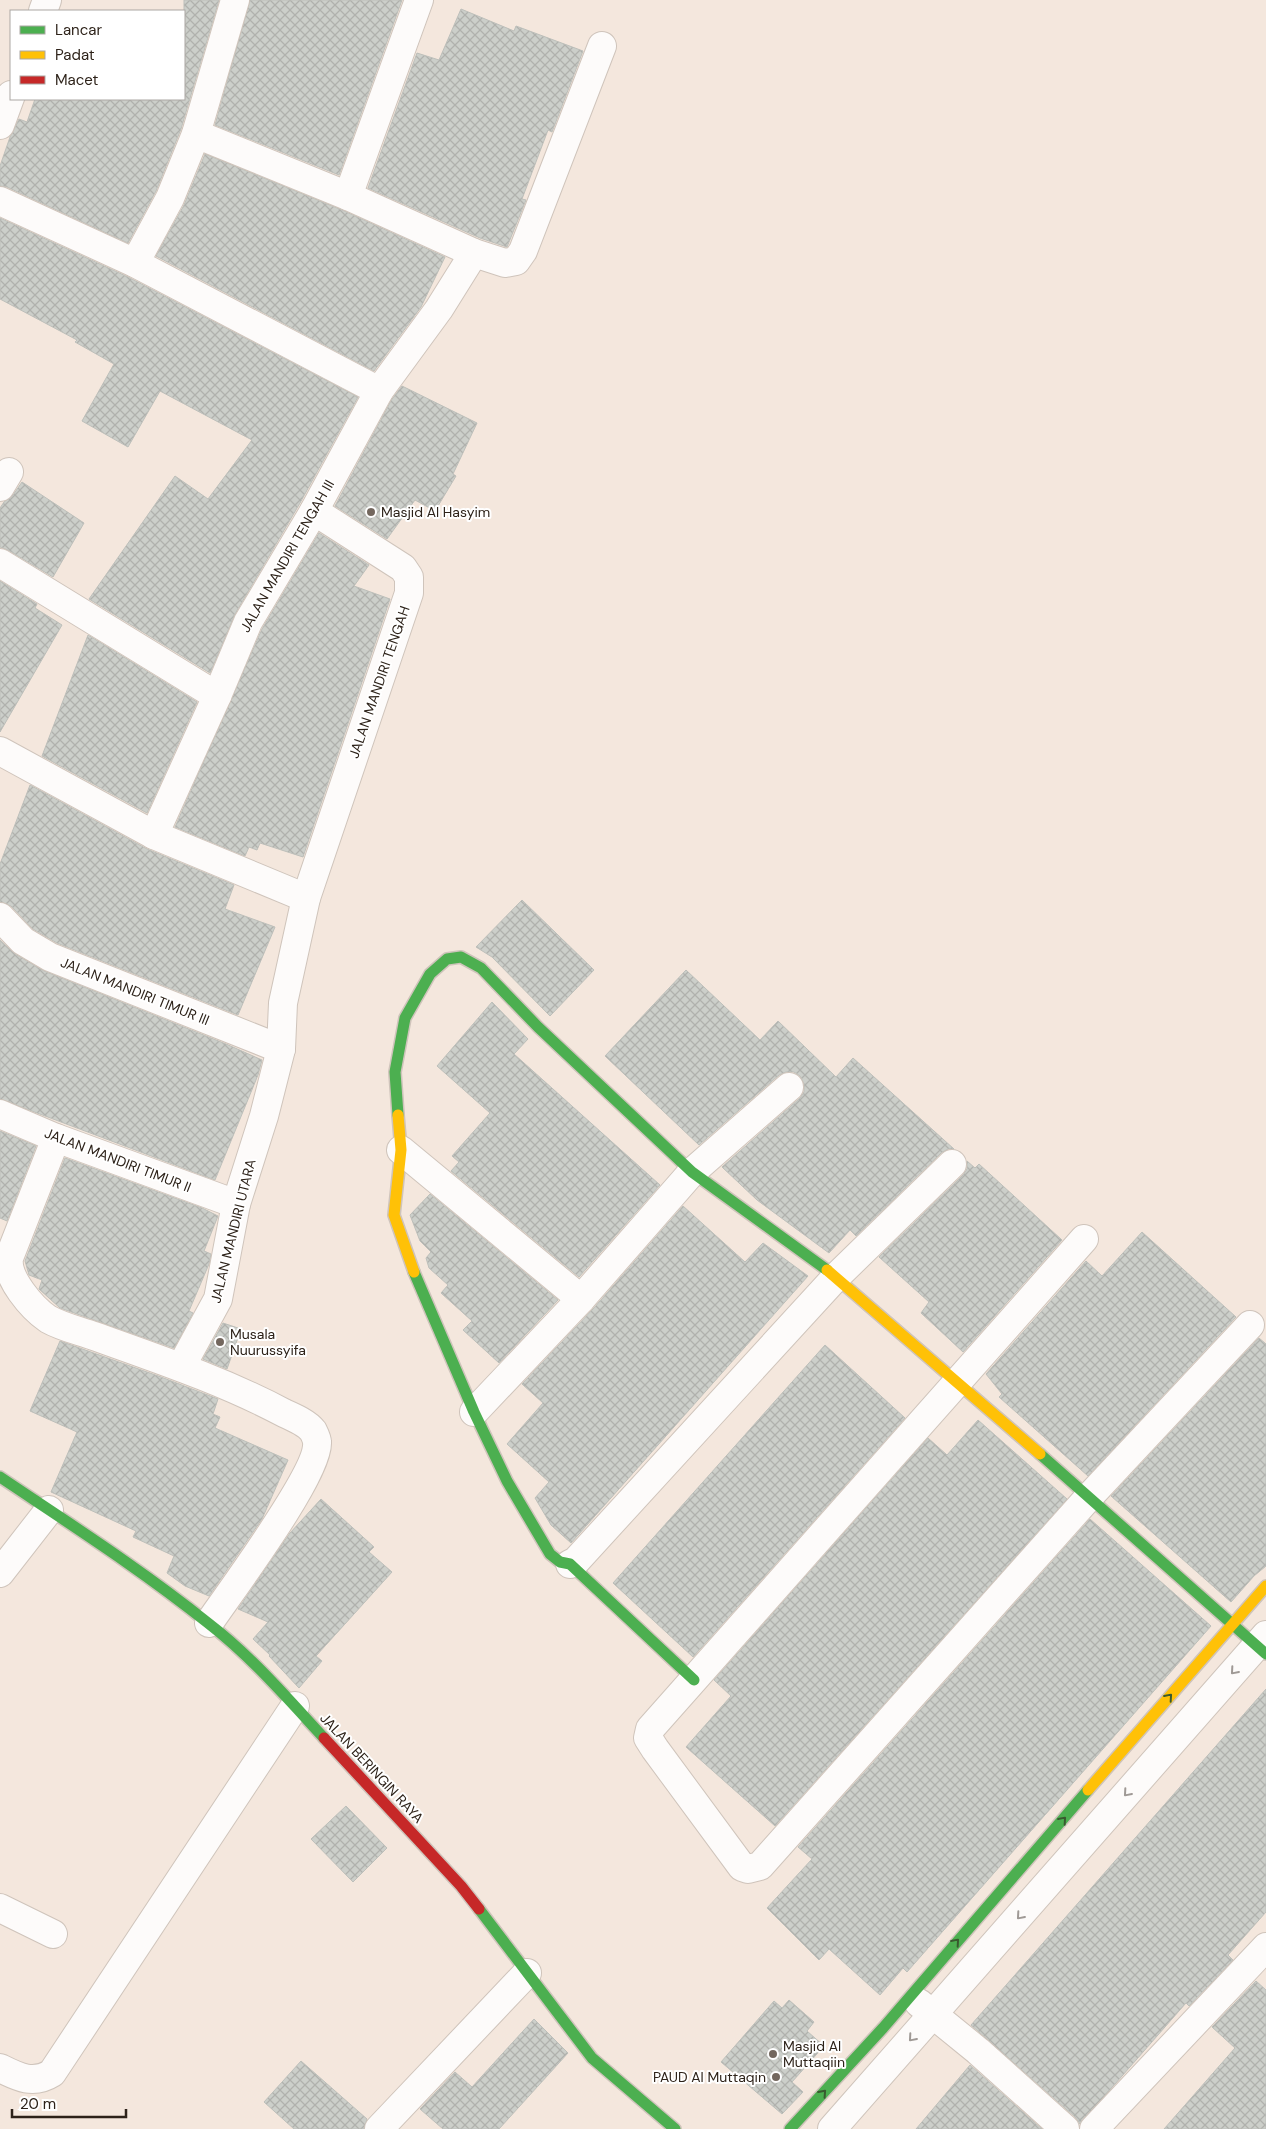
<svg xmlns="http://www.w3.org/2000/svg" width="1266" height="2129" font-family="'DM Sans',sans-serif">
	<defs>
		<pattern id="building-cross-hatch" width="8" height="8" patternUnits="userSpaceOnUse" patternTransform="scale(1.25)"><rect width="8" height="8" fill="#cccfca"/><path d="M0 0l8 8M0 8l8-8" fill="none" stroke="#b0b1ad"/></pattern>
	</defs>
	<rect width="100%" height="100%" fill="#f4e7dd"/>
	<g fill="url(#building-cross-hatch)" stroke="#bdbfba">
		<polygon points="184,0 219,0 181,129 156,191 128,243 7,187 0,186 0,166 10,137 19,119 27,122 35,99 184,99"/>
		<polygon points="250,0 402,0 339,175 215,125"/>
		<polygon points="461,9 514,31 516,26 583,51 552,132 548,130 522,199 526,200 507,247 480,238 368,188 417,53 439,60"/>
		<polygon points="205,154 342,210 445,257 421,307 374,371 156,256 184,205"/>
		<polygon points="0,218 128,277 358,397 300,503 235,614 210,673 89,599 175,476 208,499 252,440 160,391 128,447 82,421 114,364 75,342 77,340 0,299"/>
		<polygon points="402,386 477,423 453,474 456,476 435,511 415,500 387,539 335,506 392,399"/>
		<polygon points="22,482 84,523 53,577 8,550 0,547 0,508 4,502 13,495"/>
		<polygon points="319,533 369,565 354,586 390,599 303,857 260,843 257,850 249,847 245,856 175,827 262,629"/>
		<polygon points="0,581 37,604 35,608 62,625 0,732"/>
		<polygon points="88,635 197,702 147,813 42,756"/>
		<polygon points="30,785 147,849 234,885 225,909 275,927 238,1015 57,943 33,929 11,906 0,902 0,864"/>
		<polygon points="522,900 594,970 550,1016 492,957 476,947"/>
		<polygon points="0,940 15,954 44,971 226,1044 262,1060 258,1075 215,1180 0,1099"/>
		<polygon points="686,970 760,1040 778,1021 836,1077 853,1058 954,1149 948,1149 941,1153 856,1236 850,1230 829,1253 757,1200 722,1167 800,1098 804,1092 804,1084 800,1076 794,1072 786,1072 779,1075 699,1145 605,1056"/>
		<polygon points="492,1002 528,1039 514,1054 660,1185 579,1277 451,1171 459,1162 452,1156 490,1113 437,1066"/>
		<polygon points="0,1131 36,1146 7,1221 0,1218"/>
		<polygon points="65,1158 202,1208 218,1216 204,1251 211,1254 209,1264 189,1311 193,1313 174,1348 60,1308 39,1289 42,1280 29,1275 25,1261"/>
		<polygon points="967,1161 975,1168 979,1164 1062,1240 963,1352 921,1313 929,1302 879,1257 963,1175 967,1169"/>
		<polygon points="430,1194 558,1300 499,1363 463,1330 472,1321 441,1293 448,1285 429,1268 426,1258 431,1252 420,1241 410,1215"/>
		<polygon points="683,1206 745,1262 763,1243 808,1276 571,1543 551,1525 535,1498 549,1482 507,1444 543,1403 522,1384 593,1309"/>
		<polygon points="1142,1232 1236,1317 1088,1476 999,1397 1002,1394 986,1374 1086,1261 1102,1276"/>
		<polygon points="223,1323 241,1329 227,1369 203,1359"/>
		<polygon points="1259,1338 1266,1344 1266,1566 1254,1576 1231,1602 1111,1496"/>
		<polygon points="60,1341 161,1377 218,1399 213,1414 220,1417 215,1428 288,1460 262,1519 209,1596 185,1586 167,1573 174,1556 133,1537 136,1531 51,1492 77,1432 30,1411"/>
		<polygon points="825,1345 905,1418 693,1657 613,1583"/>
		<polygon points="978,1420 1067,1499 775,1826 686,1747 731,1696 714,1680 928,1438 947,1455"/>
		<polygon points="321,1499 374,1547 369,1552 392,1572 316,1656 322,1661 299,1688 269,1656 270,1655 253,1639 268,1622 238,1609 290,1533"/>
		<polygon points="1090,1519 1211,1626 907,1972 903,1968 880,1995 829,1949 819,1960 767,1908 812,1859 798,1847"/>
		<polygon points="1266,1689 1266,1912 1228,1955 1233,1960 1189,2006 1186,2003 1080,2124 1075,2117 971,2025"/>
		<polygon points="346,1806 387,1848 353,1882 311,1839"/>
		<polygon points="1256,1981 1266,1990 1266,2129 1164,2129 1235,2048 1212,2027"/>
		<polygon points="789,2000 814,2022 807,2031 824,2046 792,2082 803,2092 782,2114 721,2062 774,2001 782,2008"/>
		<polygon points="534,2019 568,2053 499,2129 443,2129 420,2109 455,2072 472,2087"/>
		<polygon points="301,2061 367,2119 364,2129 294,2129 264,2102"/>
		<polygon points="970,2065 1042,2129 916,2129"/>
	</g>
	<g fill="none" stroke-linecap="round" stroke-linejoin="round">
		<defs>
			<g id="street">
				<polyline points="43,11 47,0"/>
				<polyline points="0,125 11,95"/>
				<polyline points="196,134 348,196 474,253 505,263 516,261 523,251 602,46"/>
				<polyline points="348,196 419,0"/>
				<polyline points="0,201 135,263 379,391"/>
				<polyline points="135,263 170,198 196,134 235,0"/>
				<polyline points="0,487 9,472"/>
				<polyline points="0,563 217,696"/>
				<polyline points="0,751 154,835 306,898"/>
				<polyline points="154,835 217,696 248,622 314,511 379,391 439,309 474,253"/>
				<polyline points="0,917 23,941 50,957 281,1049"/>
				<polyline points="0,1114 56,1138 236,1204"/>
				<path d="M56,1138L9,1258C6,1278 32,1308 48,1319C62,1327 80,1331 94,1336C158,1359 224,1381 284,1413C293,1417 307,1423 313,1431C314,1433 317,1439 317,1442C320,1472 230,1592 209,1623"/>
				<polyline points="401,1150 581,1299"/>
				<polyline points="1084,1239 650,1729 648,1738 655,1749 742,1867 748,1869 760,1866 1088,1498 1250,1325"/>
				<polyline points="181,1367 218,1299 236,1204 264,1116 281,1049 283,1003 306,898 409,593 409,577 403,568 314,511"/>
				<polyline points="474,1412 581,1299 692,1172 789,1087"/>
				<polyline points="570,1564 576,1561 836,1277 952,1164"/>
				<polyline points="0,1573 49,1510"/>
				<polyline points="0,1908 53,1934"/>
				<polyline points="919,2003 978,2051 1065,2129"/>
				<path d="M0,2068C18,2077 33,2085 52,2073L295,1706"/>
				<polyline points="379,2129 527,1973"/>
				<polyline points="832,2129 1266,1635"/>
				<polyline points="1094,2129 1266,1947"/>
			</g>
			<g id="fast">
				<polyline points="398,1115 395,1072 405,1018 430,974 447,959 461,957 481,968 538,1027 692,1172 827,1270"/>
				<polyline points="414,1272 474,1412 507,1481 550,1554 560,1562 570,1564 694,1680"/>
				<polyline points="1040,1454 1266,1654"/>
				<path d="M0,1477C70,1524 142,1570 208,1623C251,1656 287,1698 324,1738"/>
				<polyline points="479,1909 592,2058 675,2129"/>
				<polyline points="790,2129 883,2028 1088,1790"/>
			</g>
			<g id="slow">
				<polyline points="398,1115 401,1150 394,1215 414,1272"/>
				<polyline points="827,1270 1040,1454"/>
				<polyline points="1088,1790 1266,1586"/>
			</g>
			<polyline id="jam" points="324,1738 461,1886 479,1909"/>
		</defs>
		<use href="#street" stroke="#cfc4bb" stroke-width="30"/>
		<use href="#fast" stroke="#cfc4bb" stroke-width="14"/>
		<use href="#slow" stroke="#cfc4bb" stroke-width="14"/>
		<use href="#jam" stroke="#cfc4bb" stroke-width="14"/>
		<use href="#street" stroke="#fdfbfa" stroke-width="28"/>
		<use href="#fast" stroke="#4caf50" stroke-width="11"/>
		<use href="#slow" stroke="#ffc107" stroke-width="11"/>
		<use href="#jam" stroke="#c62828" stroke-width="11"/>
	</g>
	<defs><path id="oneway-chevron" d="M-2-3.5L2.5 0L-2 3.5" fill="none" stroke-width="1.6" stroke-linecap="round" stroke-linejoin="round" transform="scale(1.25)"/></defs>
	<g stroke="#9f9995">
		<use href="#oneway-chevron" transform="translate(1234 1671) rotate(131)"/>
		<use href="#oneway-chevron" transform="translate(1127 1793) rotate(131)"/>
		<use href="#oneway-chevron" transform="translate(1020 1916) rotate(131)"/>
		<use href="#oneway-chevron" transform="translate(912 2038) rotate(131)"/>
	</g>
	<g stroke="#395a2f">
		<use href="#oneway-chevron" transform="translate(1169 1697) rotate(-49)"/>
		<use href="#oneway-chevron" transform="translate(1063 1820) rotate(-49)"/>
		<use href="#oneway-chevron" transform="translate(956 1942) rotate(-49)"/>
		<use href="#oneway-chevron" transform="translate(823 2093) rotate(-48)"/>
	</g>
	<g fill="#73675e" stroke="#fff" stroke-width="2">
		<circle cx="371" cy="512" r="5"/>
		<circle cx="220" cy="1342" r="5"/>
		<circle cx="773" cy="2054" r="5"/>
		<circle cx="776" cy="2077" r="5"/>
	</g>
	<g text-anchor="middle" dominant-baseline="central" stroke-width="4" stroke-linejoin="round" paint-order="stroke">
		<g font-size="14" fill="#2d2219" stroke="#fff" text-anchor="start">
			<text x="381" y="512">Masjid Al Hasyim</text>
			<text x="230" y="1334">Musala<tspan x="230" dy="16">Nuurussyifa</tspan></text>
			<text x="783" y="2046">Masjid Al<tspan x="783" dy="16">Muttaqiin</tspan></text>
			<text x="766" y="2077" text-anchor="end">PAUD Al Muttaqin</text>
		</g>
		<g font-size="14" fill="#2d2219" stroke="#fff">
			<text transform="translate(287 556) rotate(-60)">JALAN MANDIRI TENGAH III</text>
			<text transform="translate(379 682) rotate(-71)">JALAN MANDIRI TENGAH</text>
			<text transform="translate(135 991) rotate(22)">JALAN MANDIRI TIMUR III</text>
			<text transform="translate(118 1160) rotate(21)">JALAN MANDIRI TIMUR II</text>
			<text transform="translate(233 1231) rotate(-76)">JALAN MANDIRI UTARA</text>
			<text transform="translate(372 1768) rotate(47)">JALAN BERINGIN RAYA</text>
		</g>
	</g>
	<rect x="10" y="10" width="175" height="90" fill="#ffffff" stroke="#aba7a3"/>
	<rect x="20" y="26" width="25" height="8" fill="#4caf50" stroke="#aba7a3"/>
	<text x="55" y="35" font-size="15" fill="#2d2219">Lancar</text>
	<rect x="20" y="51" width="25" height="8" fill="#ffc107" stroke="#aba7a3"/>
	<text x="55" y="60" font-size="15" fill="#2d2219">Padat</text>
	<rect x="20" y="76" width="25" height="8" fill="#c62828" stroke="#aba7a3"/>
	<text x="55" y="85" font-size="15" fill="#2d2219">Macet</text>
	<path d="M12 2109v8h114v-8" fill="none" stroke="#2d2219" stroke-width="2.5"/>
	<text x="20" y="2109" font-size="15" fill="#2d2219" stroke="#ffffff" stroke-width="4" paint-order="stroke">20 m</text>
</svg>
